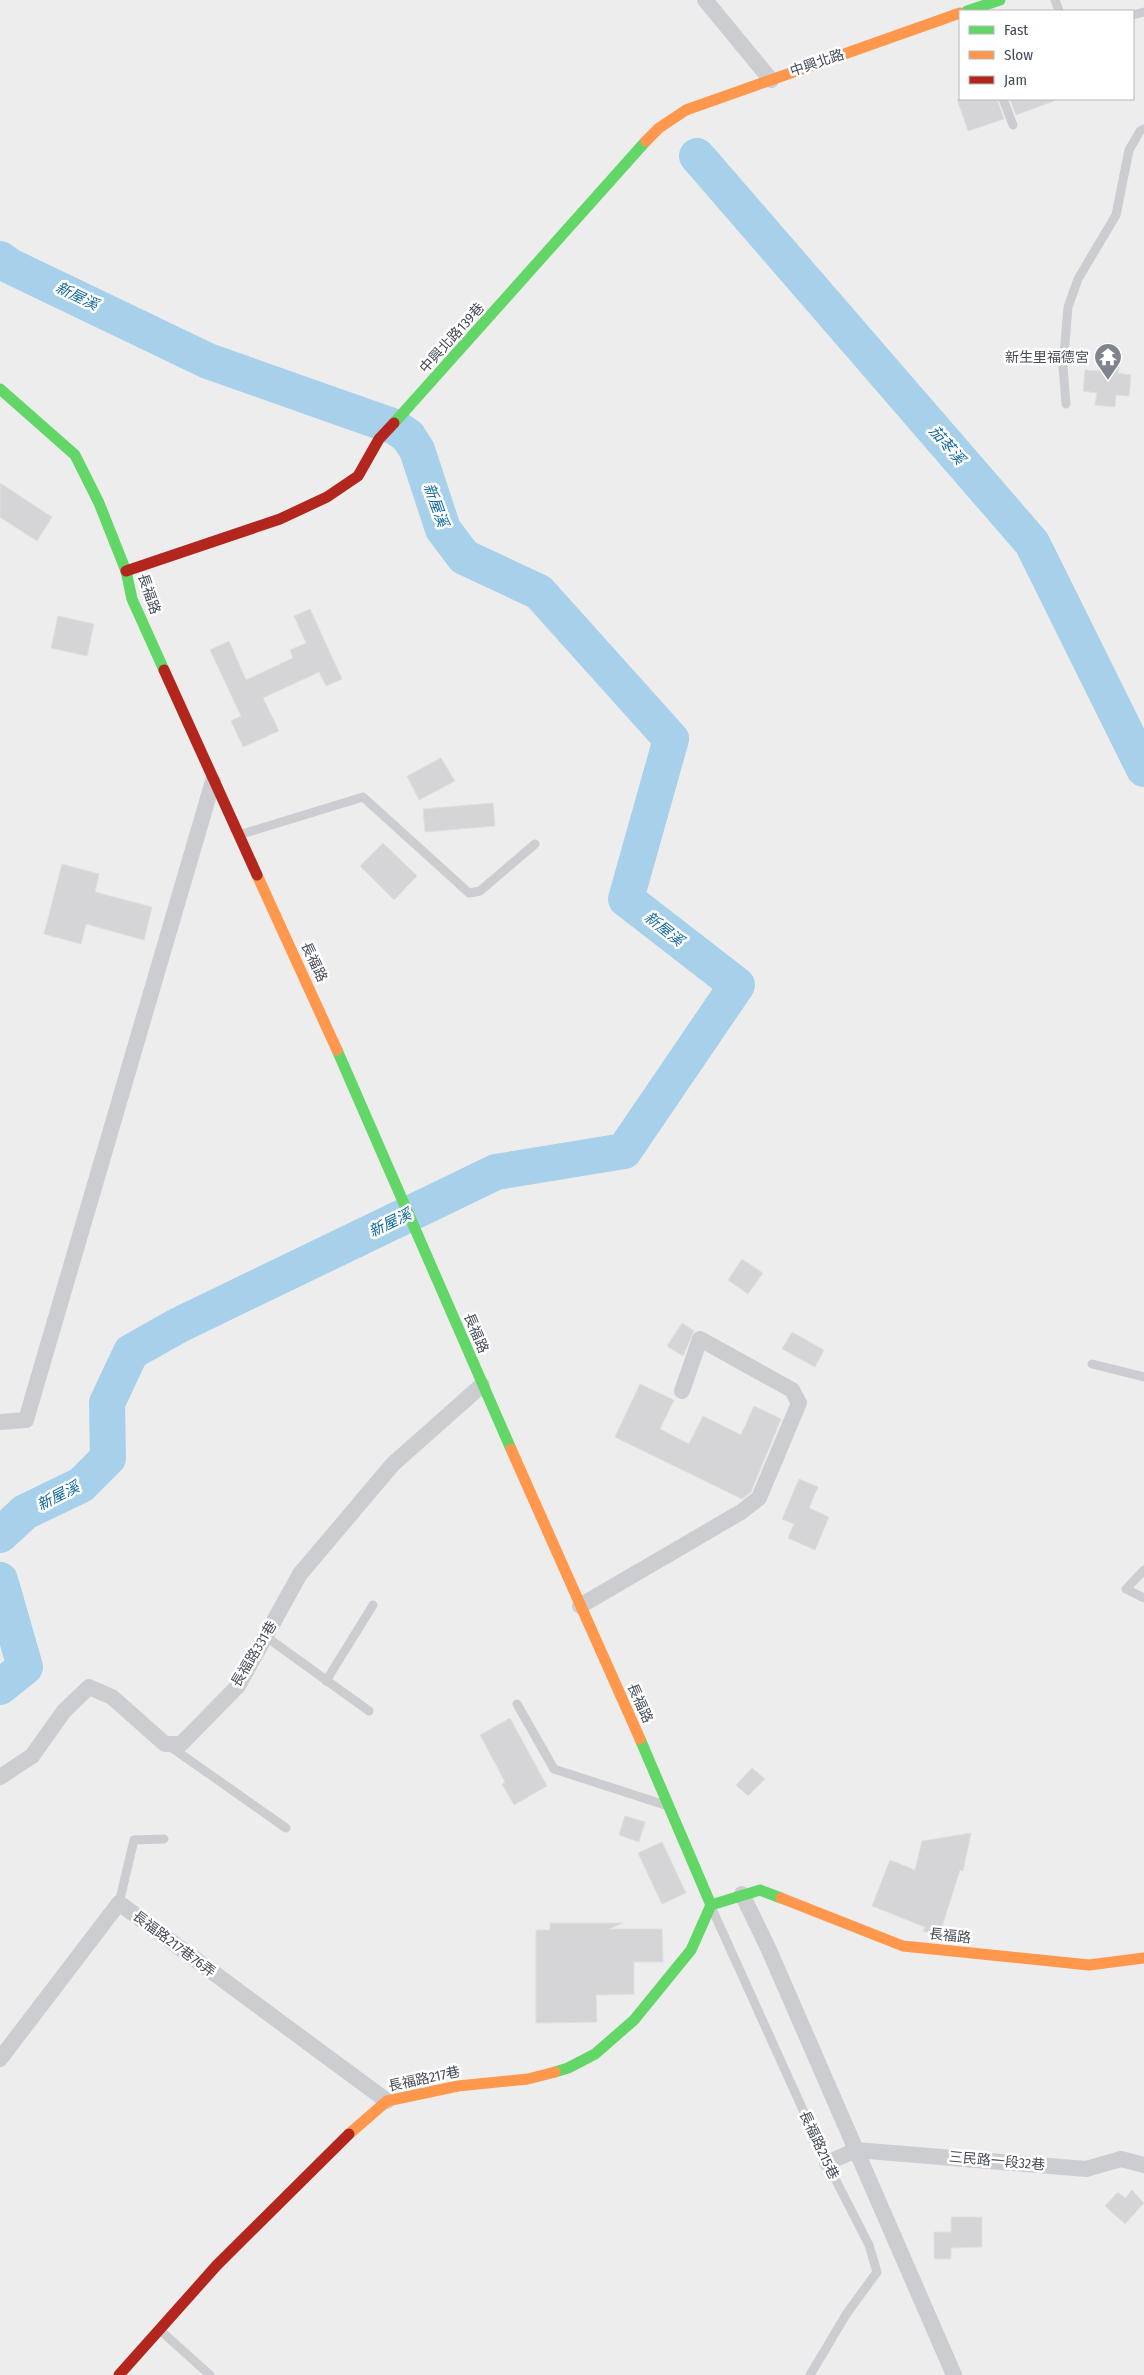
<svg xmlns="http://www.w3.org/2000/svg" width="1144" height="2375" font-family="'Fira Sans Condensed','Noto Sans TC',sans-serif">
	<rect width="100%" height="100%" fill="#eeeded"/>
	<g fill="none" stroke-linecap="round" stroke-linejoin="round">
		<g stroke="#a7d0ea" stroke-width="36">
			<polyline points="697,156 1032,543 1144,769"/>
			<polyline points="0,259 10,266 208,361 395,427 408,436 417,450 443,529 464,557 539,592 671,739 626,899 737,985 624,1151 496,1172 179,1325 131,1352 107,1403 108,1458 81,1485 25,1512 0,1535"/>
			<polyline points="0,1580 25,1667 0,1687"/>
		</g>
	</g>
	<g fill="#d5d5d7" stroke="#dfdfe0">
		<polygon points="957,99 997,99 1004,119 968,131"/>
		<polygon points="1010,99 1054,99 1054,101 1016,115"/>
		<polygon points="1100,358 1120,360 1118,373 1131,375 1129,396 1116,395 1115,407 1095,405 1097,393 1083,391 1085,370 1099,371"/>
		<polygon points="0,483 52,517 37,541 0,517"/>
		<polygon points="310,609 342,679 326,686 319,672 263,698 279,731 243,747 231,721 241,716 210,650 229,641 246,680 293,658 290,650 306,643 294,616"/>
		<polygon points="58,616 94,624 87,656 51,648"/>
		<polygon points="441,758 455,781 419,800 407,776"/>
		<polygon points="493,803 495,826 425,832 423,809"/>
		<polygon points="383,843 417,876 394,900 360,866"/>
		<polygon points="62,864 99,874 95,892 152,907 144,940 86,924 81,944 44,934"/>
		<polygon points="742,1259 763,1273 748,1294 728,1280"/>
		<polygon points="682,1323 694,1331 683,1356 667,1346"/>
		<polygon points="792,1332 824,1350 815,1367 782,1349"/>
		<polygon points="640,1384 674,1400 660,1429 689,1444 703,1416 741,1435 754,1406 781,1419 751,1492 742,1499 615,1437"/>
		<polygon points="799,1479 818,1487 809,1508 829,1517 815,1550 788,1538 794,1524 782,1519"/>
		<polygon points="510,1718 547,1786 514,1805 502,1784 505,1782 480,1735"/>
		<polygon points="752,1768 765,1779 748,1796 736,1785"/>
		<polygon points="625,1816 645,1822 639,1842 619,1835"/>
		<polygon points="971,1833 963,1871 960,1870 939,1936 923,1931 925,1927 872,1906 890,1860 915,1870 922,1841"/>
		<polygon points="662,1842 686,1893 662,1904 638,1853"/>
		<polygon points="550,1923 623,1923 609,1929 662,1929 663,1962 634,1962 634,1994 596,1995 597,2022 536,2023 536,1930 550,1930"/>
		<polygon points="1132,2190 1144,2203 1125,2224 1105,2206 1118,2192 1125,2198"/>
		<polygon points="951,2217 982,2217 982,2247 951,2248 951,2259 934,2259 934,2232 951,2232"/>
	</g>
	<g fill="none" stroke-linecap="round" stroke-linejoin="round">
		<g stroke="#cbcdd0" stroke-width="9">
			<polyline points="1055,0 1059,11"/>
			<polyline points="1133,15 1144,12"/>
			<polyline points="1003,99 1013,125"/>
			<polyline points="1066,404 1063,367 1068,307 1078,279 1116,215 1129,150 1140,131 1144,129"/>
			<polyline points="239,835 363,797 469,893 480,891 535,844"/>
			<polyline points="1092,1364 1144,1377"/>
			<polyline points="1144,1570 1126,1589 1144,1598"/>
			<polyline points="265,1636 369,1711"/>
			<polyline points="326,1681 373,1605"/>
			<polyline points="517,1704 554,1769 665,1805"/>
			<polyline points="168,1745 286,1828"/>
			<polyline points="119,1903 134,1840 164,1839"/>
			<polyline points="713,1911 827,2163 869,2245 877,2272 847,2313 810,2375"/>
			<polyline points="161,2331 210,2375"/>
		</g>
		<g stroke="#cbcdd0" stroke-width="16">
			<polyline points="705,0 771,80"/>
			<polyline points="0,1422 26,1420 213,781"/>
			<polyline points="580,1606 741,1512 759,1498 799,1403 792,1390 700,1339 682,1391"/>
			<polyline points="0,1777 32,1756 64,1711 89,1687 112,1697 165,1744 181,1744 238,1686 300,1574 393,1464 482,1385"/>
			<polyline points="742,1894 769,1950 954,2375"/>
			<polyline points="0,2059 119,1903 387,2101"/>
			<polyline points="827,2163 856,2150 1086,2169 1121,2159 1144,2165"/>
		</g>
		<g stroke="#63d668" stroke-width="11">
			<polyline points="967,11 1000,0"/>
			<polyline points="0,389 75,455 99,503 126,571 132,599 164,670"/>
			<polyline points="394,423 646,141"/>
			<polyline points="337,1050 511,1449"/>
			<polyline points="640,1739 711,1905 760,1890 781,1898"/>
			<polyline points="555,2072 568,2068 595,2054 634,2020 691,1950 711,1905"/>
		</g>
		<g stroke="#ff974d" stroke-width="11">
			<polyline points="646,141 659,128 686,110 960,13"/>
			<polyline points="257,875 337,1050"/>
			<polyline points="511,1449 640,1739"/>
			<polyline points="781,1898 903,1946 1089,1965 1144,1958"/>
			<polyline points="349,2134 387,2101 458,2086 528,2079 555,2072"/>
		</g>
		<g stroke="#b3261e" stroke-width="11">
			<polyline points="126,571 280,519 327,497 358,476 379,439 394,423"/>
			<polyline points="164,670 257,875"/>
			<polyline points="119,2375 217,2265 349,2134"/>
		</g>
	</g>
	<defs>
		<symbol id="temple-pin" viewBox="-11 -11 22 30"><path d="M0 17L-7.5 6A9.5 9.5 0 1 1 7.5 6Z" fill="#80848c" stroke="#fff"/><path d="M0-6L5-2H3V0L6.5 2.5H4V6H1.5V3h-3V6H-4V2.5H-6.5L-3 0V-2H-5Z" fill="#fff"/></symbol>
	</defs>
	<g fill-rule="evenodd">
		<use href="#temple-pin" x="1092" y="341" width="32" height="43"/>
	</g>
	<g text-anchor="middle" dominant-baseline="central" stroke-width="5" stroke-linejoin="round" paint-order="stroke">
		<g font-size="14" fill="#454c58" stroke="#fff">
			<text transform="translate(817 63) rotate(-19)">中興北路</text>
			<text transform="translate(452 338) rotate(-48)">中興北路139巷</text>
			<text transform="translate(149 594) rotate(71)">長福路</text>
			<text transform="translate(314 962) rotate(65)">長福路</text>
			<text transform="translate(476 1333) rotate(67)">長福路</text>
			<text transform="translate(254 1654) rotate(-59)">長福路331巷</text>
			<text transform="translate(640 1703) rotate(66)">長福路</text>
			<text transform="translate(950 1936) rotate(6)">長福路</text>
			<text transform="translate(174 1944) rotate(37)">長福路217巷76弄</text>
			<text transform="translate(424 2079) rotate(-12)">長福路217巷</text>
			<text transform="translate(819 2145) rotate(65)">長福路215巷</text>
			<text transform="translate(997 2161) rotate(5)">三民路一段32巷</text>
		</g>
		<g font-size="14" fill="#454c58" stroke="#fff" text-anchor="end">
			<text x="1089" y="357">新生里福德宮</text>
		</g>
		<g font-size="15" font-style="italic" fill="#1068a0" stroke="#fff">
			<text transform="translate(77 296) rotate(26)">新屋溪</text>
			<text transform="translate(947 445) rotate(49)">茄苳溪</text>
			<text transform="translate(436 505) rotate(70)">新屋溪</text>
			<text transform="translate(664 929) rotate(38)">新屋溪</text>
			<text transform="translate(390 1223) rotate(-26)">新屋溪</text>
			<text transform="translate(58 1496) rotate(-27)">新屋溪</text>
		</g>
	</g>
	<rect x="959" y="10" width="175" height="90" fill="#ffffff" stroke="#b5b7bc"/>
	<rect x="969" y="26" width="25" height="8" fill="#63d668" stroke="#b5b7bc"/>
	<text x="1004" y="35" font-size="15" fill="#454c58">Fast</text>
	<rect x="969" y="51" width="25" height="8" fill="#ff974d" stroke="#b5b7bc"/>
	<text x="1004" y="60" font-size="15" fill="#454c58">Slow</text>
	<rect x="969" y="76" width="25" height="8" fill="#b3261e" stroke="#b5b7bc"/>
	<text x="1004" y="85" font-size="15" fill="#454c58">Jam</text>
</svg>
